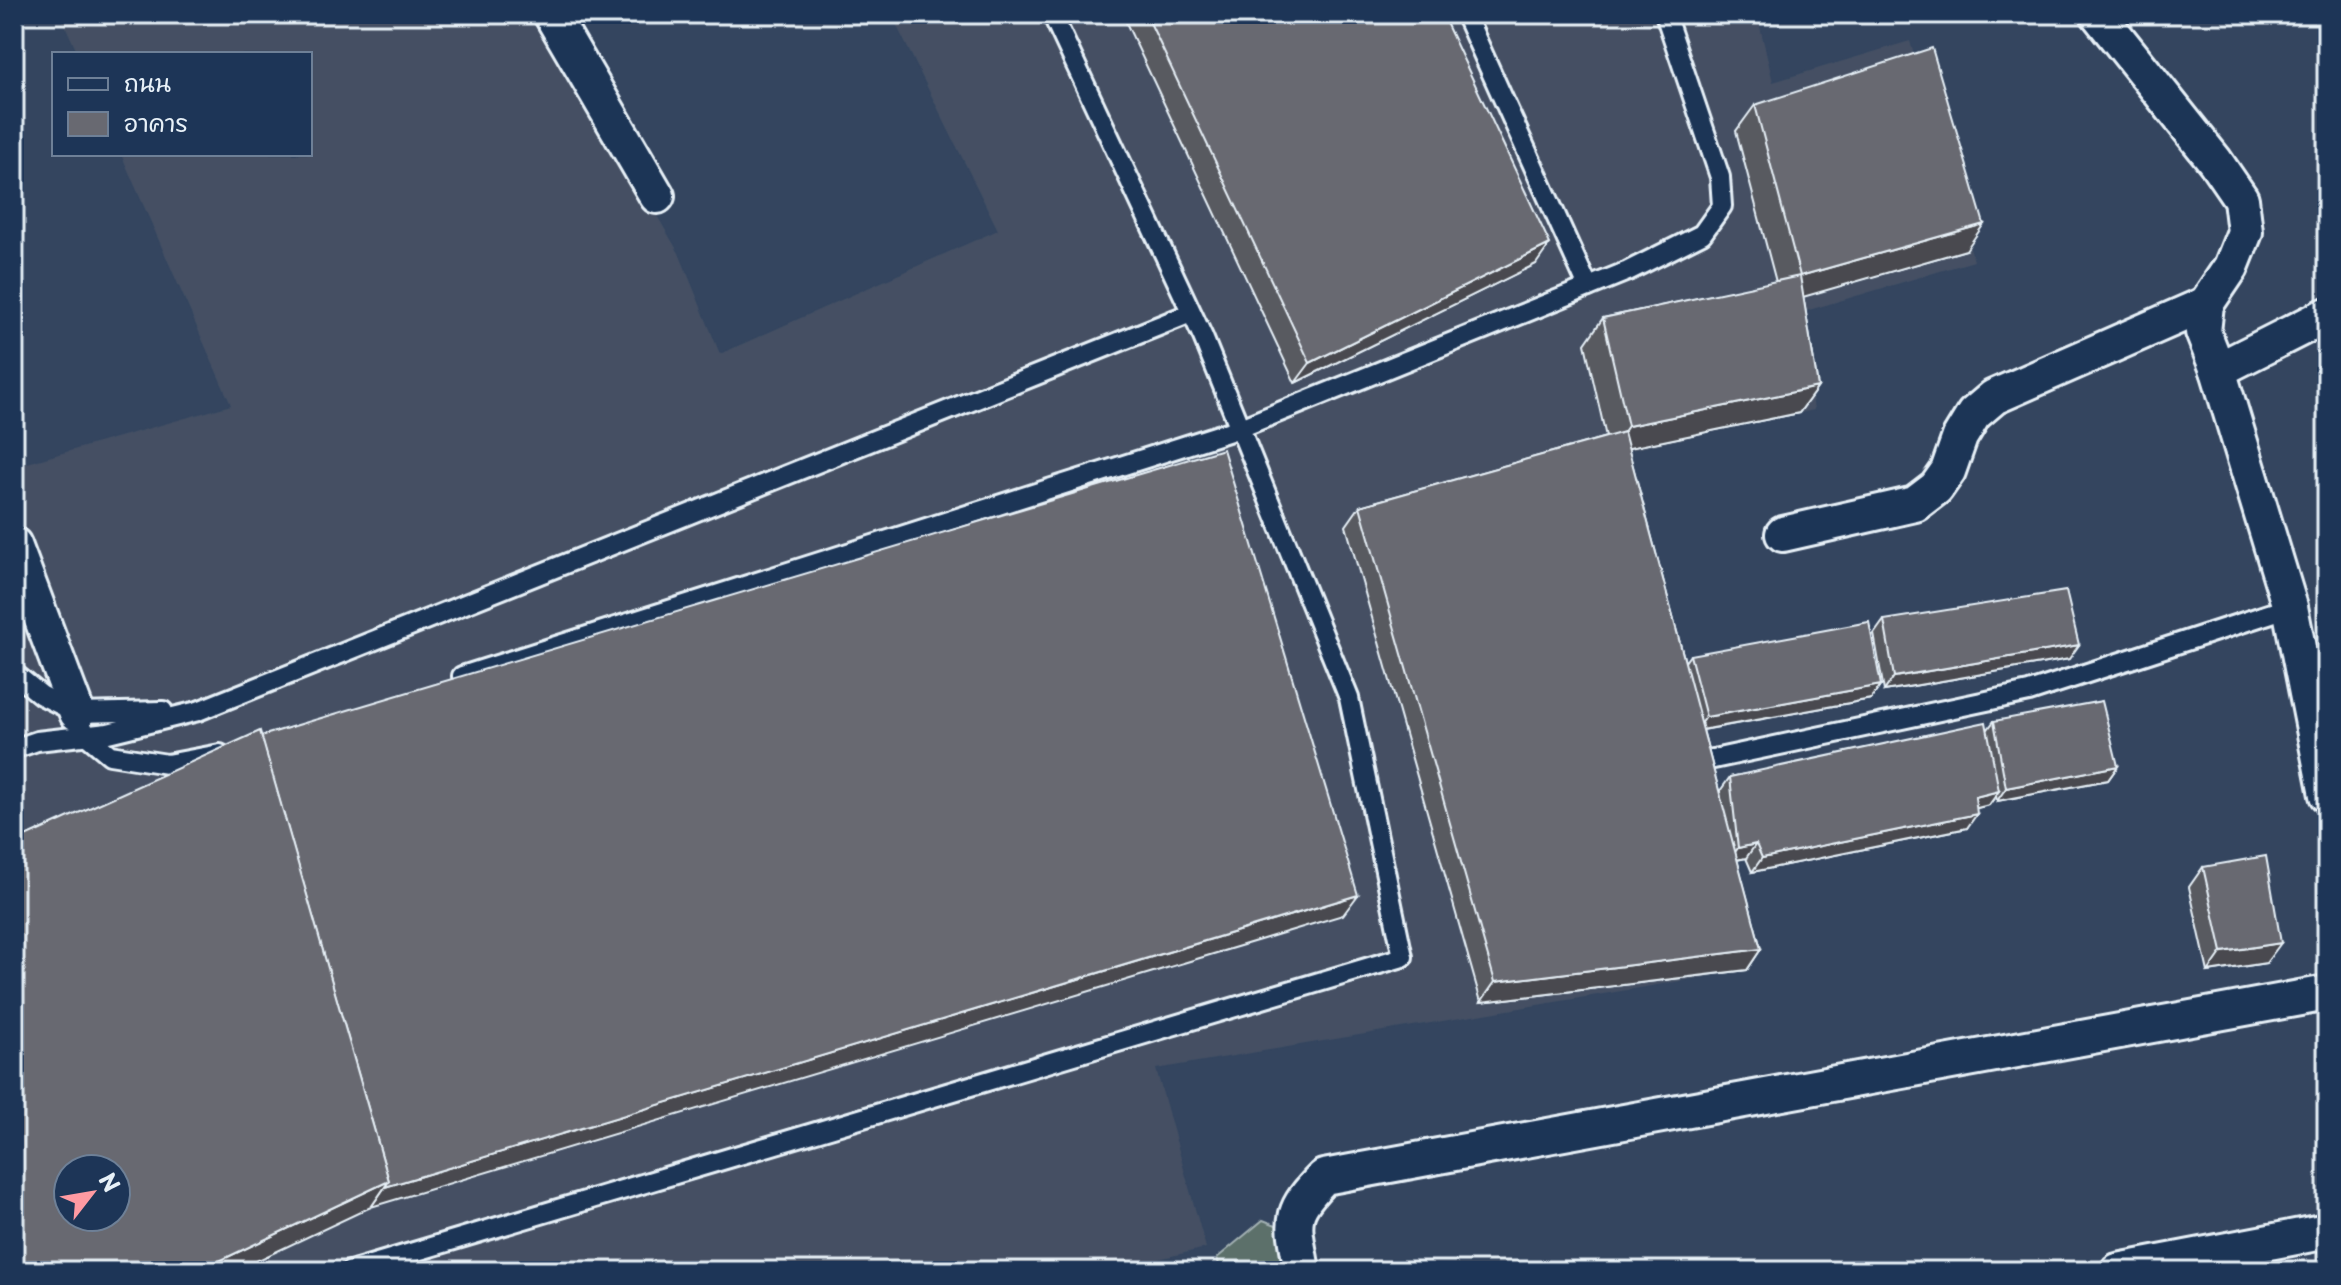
<svg xmlns="http://www.w3.org/2000/svg" width="2341" height="1285" font-family="'Playpen Sans','Playpen Sans Thai',sans-serif">
	<rect width="100%" height="100%" fill="#34455f"/>
	<filter id="ink" filterUnits="userSpaceOnUse"><feTurbulence type="fractalNoise" baseFrequency=".0125" numOctaves="2"/><feDisplacementMap in="SourceGraphic" scale="16" xChannelSelector="R" yChannelSelector="G"/><feConvolveMatrix kernelMatrix="1 2 1 2 8 2 1 2 1" color-interpolation-filters="sRGB"/></filter>
	<g filter="url(#ink)">
		<path fill="#445064" fill-rule="evenodd" d="M60,14H538L679,253L720,354L998,230L891,14H1757L1773,82L1910,41L1974,261L1799,313L1814,410L1627,451L1729,861L1747,970L1156,1069L1206,1248L1107,1271H14V455L24,464L231,405L121,154H310V54H78ZM68,1169H116V1217H68Z"/>
		<polygon fill="#5c706b" stroke="#a2b0b2" stroke-width="2" points="1263,1220 1284,1228 1294,1271 1221,1271 1217,1258"/>
		<g fill="none" stroke-linecap="round" stroke-linejoin="round">
			<defs>
				<g id="lane">
					<polyline points="1465,14 1588,287"/>
					<polyline points="14,673 41,695 77,713 163,711"/>
					<polyline points="462,676 1240,428 1628,271 1702,234 1722,206 1720,177 1665,14"/>
					<polyline points="77,713 86,735 110,755 167,764 220,754"/>
					<polyline points="14,749 37,741 108,733 198,711 1191,313"/>
					<polyline points="1704,761 2029,692 2290,607"/>
					<polyline points="350,1271 1403,957 1349,698 1203,337 1052,14"/>
				</g>
				<g id="street">
					<polyline points="551,14 657,196"/>
					<polyline points="2098,14 2215,161 2241,199 2245,232 2231,267 2206,304 2203,332 2218,370 2290,607 2327,795"/>
					<polyline points="2218,370 2327,315"/>
					<polyline points="1783,534 1915,504 1936,488 1948,471 1960,437 1974,414 1994,397 2206,304"/>
					<polyline points="14,545 77,713"/>
					<path d="M1302,1271C1294,1222 1286,1215 1324,1177L2327,993"/>
					<polyline points="2118,1271 2327,1231"/>
				</g>
			</defs>
			<use href="#lane" stroke="#e8f1f8" stroke-width="24"/>
			<use href="#street" stroke="#e8f1f8" stroke-width="40"/>
			<use href="#lane" stroke="#1d3557" stroke-width="18"/>
			<use href="#street" stroke="#1d3557" stroke-width="34"/>
		</g>
		<g fill="#595a61" stroke="#e8f1f8" stroke-width="2">
			<polygon points="1122,14 1442,14 1536,264 1295,383"/>
			<polygon points="1755,105 1966,250 1803,296 1818,387 1799,413 1628,448 1685,662 1690,655 1881,685 1871,699 1703,730 1721,799 1720,791 1730,777 1988,729 1994,721 2118,766 2108,780 1997,801 1996,796 1989,805 1976,808 1967,828 1752,872 1746,858 1737,860 1761,949 1747,970 1481,1002 1346,526 1360,506 1606,437 1585,344 1603,318 1776,282 1736,131"/>
			<polygon points="1884,620 2069,659 1884,691 1874,634"/>
			<polygon points="2203,867 2266,963 2208,972 2189,887"/>
		</g>
		<g fill="#494a4f" stroke="#e8f1f8" stroke-width="2">
			<polygon points="1984,224 1966,250 1782,303 1800,276"/>
			<polygon points="1550,244 1536,264 1295,383 1310,363"/>
			<polygon points="1818,387 1799,413 1610,452 1628,426"/>
			<polygon points="2079,645 2069,659 1884,691 1894,677"/>
			<polygon points="1881,685 1871,699 1696,731 1706,717"/>
			<polygon points="2118,766 2108,780 1997,801 2006,788"/>
			<polygon points="1999,791 1989,805 1965,811 1975,797"/>
			<polygon points="1977,814 1967,828 1752,872 1762,858"/>
			<polygon points="1756,844 1746,858 1729,861 1738,848"/>
			<polygon points="1358,895 1343,915 371,1207 385,1187"/>
			<polygon points="2281,943 2266,963 2208,972 2222,952"/>
			<polygon points="1761,949 1747,970 1481,1002 1495,982"/>
			<polygon points="389,1181 371,1207 235,1271 198,1271"/>
		</g>
		<g fill="#686971" stroke="#e8f1f8" stroke-width="2" fill-rule="evenodd">
			<polygon points="1146,14 1442,14 1550,244 1310,363"/>
			<polygon points="1932,48 1984,224 1800,276 1755,105"/>
			<polygon points="1800,276 1818,387 1628,426 1603,318"/>
			<polygon points="1624,432 1761,949 1495,982 1360,506"/>
			<polygon points="1223,449 1358,895 385,1187 389,1181 261,736"/>
			<polygon points="2066,591 2079,645 1894,677 1884,620"/>
			<polygon points="1869,622 1881,685 1706,717 1690,655"/>
			<polygon points="2102,701 2118,766 2006,788 1994,721"/>
			<polygon points="1986,722 1999,791 1975,797 1977,814 1762,858 1756,844 1738,848 1730,777"/>
			<path d="M260,731L389,1181L198,1271H14V842ZM68,1169H116V1217H68Z"/>
			<polygon points="2266,856 2281,943 2222,952 2203,867"/>
		</g>
	</g>
	<rect width="2341" height="1285" fill="none" stroke="#1d3557" stroke-width="48"/>
	<rect x="24" y="24" width="2293" height="1237" fill="none" stroke="#e8f1f8" stroke-width="3" filter="url(#ink)"/>
	<rect x="52" y="52" width="260" height="104" fill="#1d3557" stroke="#6e8097" stroke-width="2"/>
	<rect x="68" y="78" width="40" height="12" fill="#1d3557" stroke="#6e8097" stroke-width="2"/>
	<text x="124" y="92" font-size="24" fill="#e8f1f8">ถนน</text>
	<rect x="68" y="112" width="40" height="24" fill="#686971" stroke="#6e8097" stroke-width="2"/>
	<text x="124" y="132" font-size="24" fill="#e8f1f8">อาคาร</text>
	<g transform="translate(92 1193) rotate(59)"><circle r="38" fill="#1d3557" stroke="#6e8097" stroke-width="2"/>
	<path d="M0-6L14 30L0 20L-14 30Z" fill="#ff9aa2"/>
	<text y="-12" font-size="22" font-weight="bold" text-anchor="middle" fill="#e8f1f8">N</text>
	</g>
</svg>
